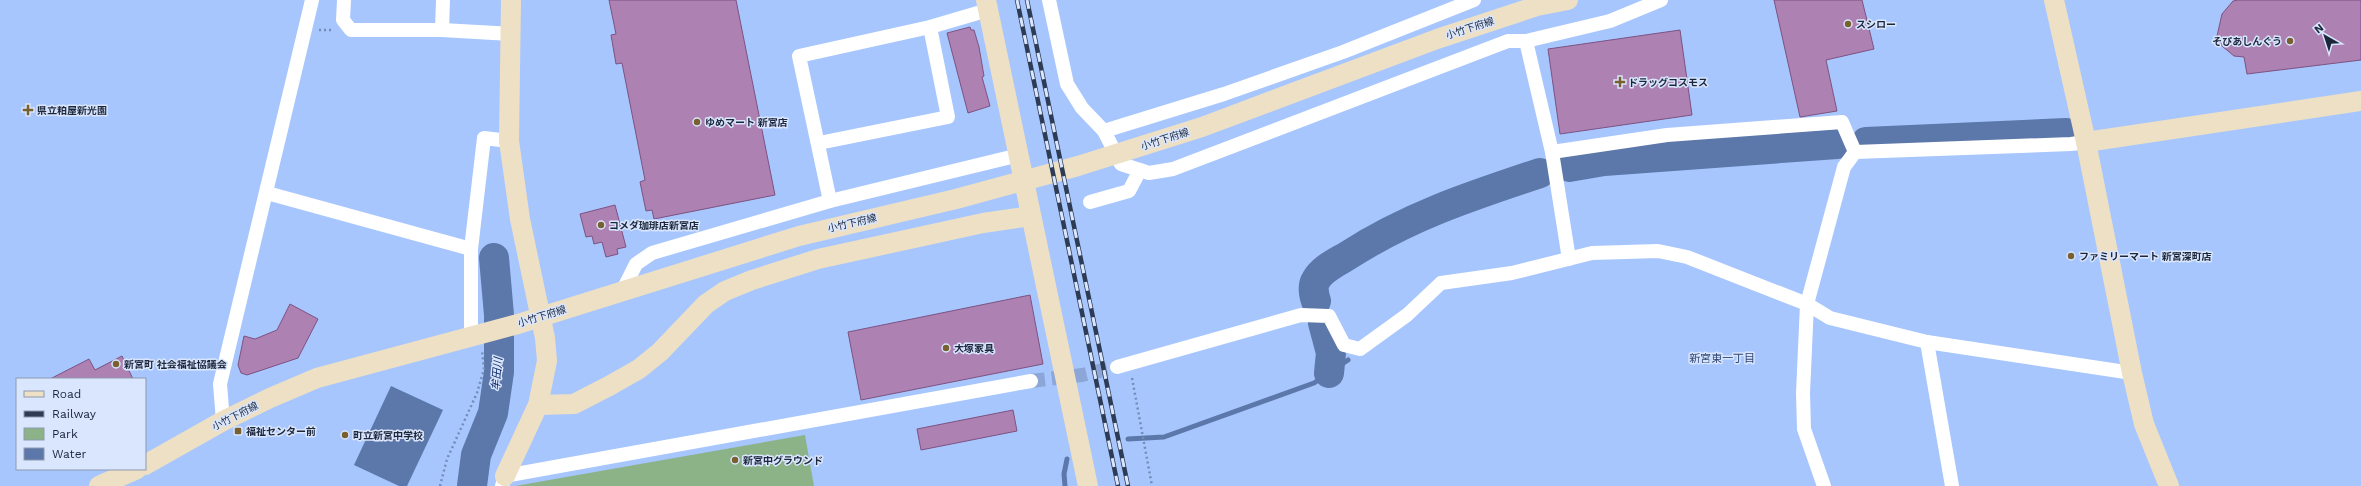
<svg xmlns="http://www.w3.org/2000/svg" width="2361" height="486" font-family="'Work Sans','Noto Sans JP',sans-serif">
	<rect width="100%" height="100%" fill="#a7c6fe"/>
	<polygon fill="#8cb388" points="805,435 814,486 515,486"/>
	<polygon fill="#5c77a9" points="391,386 443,410 407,486 399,486 354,465"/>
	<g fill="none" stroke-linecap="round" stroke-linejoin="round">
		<g stroke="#5c77a9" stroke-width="5">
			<polyline points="1128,439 1164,437 1314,383 1348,360"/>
			<polyline points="1065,486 1064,474 1067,459"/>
		</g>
		<g stroke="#5c77a9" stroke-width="30">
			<polyline points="1866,142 2066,133"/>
			<polyline points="1569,167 1604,161 1837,144"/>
			<path d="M1316,301C1314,295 1312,286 1316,280C1322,269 1337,262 1347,256C1409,216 1471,196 1540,173"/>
			<polyline points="1323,323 1331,353 1329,373"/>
			<polyline points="472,486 476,455 493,413 499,372 499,315 494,258"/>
		</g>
	</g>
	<g fill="#ad81b2" stroke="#7c5382">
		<polygon points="609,0 736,0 775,195 654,219 652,210 646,211 640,182 645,180 622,63 616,64 611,35 616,34"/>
		<polygon points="1774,0 1862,0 1874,49 1826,60 1837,111 1800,117"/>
		<polygon points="2238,0 2361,0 2361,60 2247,74 2244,57 2234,56 2222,46 2217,36 2222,14 2233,1"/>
		<polygon points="970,27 971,30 974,30 979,47 984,76 982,77 990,106 968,113 947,33"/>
		<polygon points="1680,30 1692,115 1560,134 1548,49"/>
		<polygon points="615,205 626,247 617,249 618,254 606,257 602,242 594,244 592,236 586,237 580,214"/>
		<polygon points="1030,295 1043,364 861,400 848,332"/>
		<polygon points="290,304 318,319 298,358 247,375 241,373 238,365 244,336 255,339 277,330"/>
		<polygon points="122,356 133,379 50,379 89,359 95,370"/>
		<polygon points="1013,410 1017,431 921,450 917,429"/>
	</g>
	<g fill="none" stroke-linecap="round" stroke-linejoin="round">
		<polyline stroke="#8ba6d7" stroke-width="14" stroke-dasharray="14 7" stroke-linecap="butt" points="1031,381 1082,375 1117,367"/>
		<g stroke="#748cb7" stroke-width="2.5" stroke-dasharray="2 3" stroke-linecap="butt">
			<polyline points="319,30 332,30"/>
			<polyline points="1132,378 1152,486"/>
			<polyline points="440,486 447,459 477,393 484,369 482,351"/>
		</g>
		<g stroke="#fff" stroke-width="14">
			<polyline points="344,0 343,20 351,30 442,30 512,34"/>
			<polyline points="1049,0 1067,84 1082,108 1104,131 1121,164 1149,173 1173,169 1508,41 1526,41 1610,21 1661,0"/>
			<polyline points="442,30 443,0"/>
			<polyline points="1526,41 1552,152 1569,259"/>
			<polyline points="1104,131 1224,94 1343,52 1474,0"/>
			<polyline points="819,143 948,117 930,27"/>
			<polyline points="1552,152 1667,135 1842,122 1855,152"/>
			<polyline points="267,193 471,249"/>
			<polyline points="830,201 799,56 930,27 988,10"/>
			<polyline points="1090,202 1129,191 1140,170"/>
			<polyline points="623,290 636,264 652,253 830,201 1019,155"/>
			<polyline points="471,335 471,249 484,138 509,141"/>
			<polyline points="1927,342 1952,486"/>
			<polyline points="1117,367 1301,315 1329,316 1344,345 1360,349 1407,315 1441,283 1512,273 1592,253 1658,251 1687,257 1807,304 1830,318 1927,342 2132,373"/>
			<polyline points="223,421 220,384 312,0"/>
			<polyline points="502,486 505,476 1031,381"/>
			<polyline points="1824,486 1804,429 1803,393 1807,304 1844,167 1855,152 2071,144 2086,142"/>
		</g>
		<g stroke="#eee0c4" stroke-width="20">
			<polyline points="986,0 1088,486"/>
			<polyline points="2054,0 2086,142 2132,373 2144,424 2169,486"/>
			<polyline points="2086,142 2361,101"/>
			<polyline points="538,405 574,404 609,386 639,369 660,352 706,304 725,291 752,280 818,259 983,223 1030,216"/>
			<polyline points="145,465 223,421 270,398 317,378 518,324 799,236 956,199 1078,166 1202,127 1437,39 1537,6 1568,0"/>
			<polyline points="505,476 538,405 547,361 545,338 520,219 509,141 511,0"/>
			<polyline points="99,486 137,469"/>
		</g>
		<defs>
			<g id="rail">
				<polyline points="1017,0 1118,486"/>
				<polyline points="1027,0 1128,486"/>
			</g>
		</defs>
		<use href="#rail" stroke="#2d3b54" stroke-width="4.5"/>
		<use href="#rail" stroke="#d9e6fd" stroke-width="3" stroke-dasharray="9" stroke-linecap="butt"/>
	</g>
	<g fill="#786031" stroke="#d9e6fd" stroke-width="1.5">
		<circle cx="1848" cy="24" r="4"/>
		<circle cx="2290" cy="41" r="4"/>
		<path d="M1618 76h4v4h4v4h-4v4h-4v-4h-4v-4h4z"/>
		<path d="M26 104h4v4h4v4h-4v4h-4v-4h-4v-4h4z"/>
		<circle cx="697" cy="122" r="4"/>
		<circle cx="601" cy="225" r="4"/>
		<circle cx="2071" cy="256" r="4"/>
		<circle cx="946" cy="348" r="4"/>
		<circle cx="116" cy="364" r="4"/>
		<rect x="234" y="427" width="8" height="8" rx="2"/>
		<circle cx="345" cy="435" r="4"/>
		<circle cx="735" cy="460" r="4"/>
	</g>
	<g text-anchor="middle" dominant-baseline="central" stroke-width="3" stroke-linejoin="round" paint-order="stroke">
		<g font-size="10" font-weight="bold" fill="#1b263b" stroke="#d9e6fd" text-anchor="start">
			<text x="1856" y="24">スシロー</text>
			<text x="2282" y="41" text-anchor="end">そぴあしんぐう</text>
			<text x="1628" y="82">ドラッグコスモス</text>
			<text x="37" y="110">県立粕屋新光園</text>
			<text x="705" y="122">ゆめマート 新宮店</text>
			<text x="609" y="225">コメダ珈琲店新宮店</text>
			<text x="2079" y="256">ファミリーマート 新宮深町店</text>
			<text x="954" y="348">大塚家具</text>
			<text x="124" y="364">新宮町 社会福祉協議会</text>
			<text x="246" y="431">福祉センター前</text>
			<text x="353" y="435">町立新宮中学校</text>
			<text x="743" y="460">新宮中グラウンド</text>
		</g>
		<g font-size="10" fill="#1b263b" stroke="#d9e6fd">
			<text transform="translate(1470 28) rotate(-18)">小竹下府線</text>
			<text transform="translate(1165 139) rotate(-18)">小竹下府線</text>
			<text transform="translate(852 223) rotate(-13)">小竹下府線</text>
			<text transform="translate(542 316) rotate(-17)">小竹下府線</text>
			<text transform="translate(235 416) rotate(-27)">小竹下府線</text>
		</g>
		<g font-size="11" fill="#2e4676" stroke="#d9e6fd">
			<text x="1722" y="358">新宮東一丁目</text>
		</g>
		<g font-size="11" font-style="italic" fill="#0d2a68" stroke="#d9e6fd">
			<text transform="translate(497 374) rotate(-85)">牟田川</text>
		</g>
	</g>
	<rect x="16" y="378" width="130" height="92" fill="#d9e6fd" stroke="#8d99af"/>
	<rect x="24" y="391" width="20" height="6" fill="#eee0c4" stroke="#8d99af"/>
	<text x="52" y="398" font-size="12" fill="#1b263b">Road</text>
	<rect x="24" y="411" width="20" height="6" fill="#2d3b54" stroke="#8d99af"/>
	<text x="52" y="418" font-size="12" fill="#1b263b">Railway</text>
	<rect x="24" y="428" width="20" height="12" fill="#8cb388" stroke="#8d99af"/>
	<text x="52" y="438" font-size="12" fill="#1b263b">Park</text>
	<rect x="24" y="448" width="20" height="12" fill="#5c77a9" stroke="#8d99af"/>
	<text x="52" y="458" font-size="12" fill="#1b263b">Water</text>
	<g transform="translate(2325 36) rotate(321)" stroke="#d9e6fd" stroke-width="3" paint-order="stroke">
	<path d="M0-3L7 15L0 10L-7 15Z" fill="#1b263b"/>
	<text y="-6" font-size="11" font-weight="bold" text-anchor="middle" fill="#1b263b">N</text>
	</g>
</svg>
